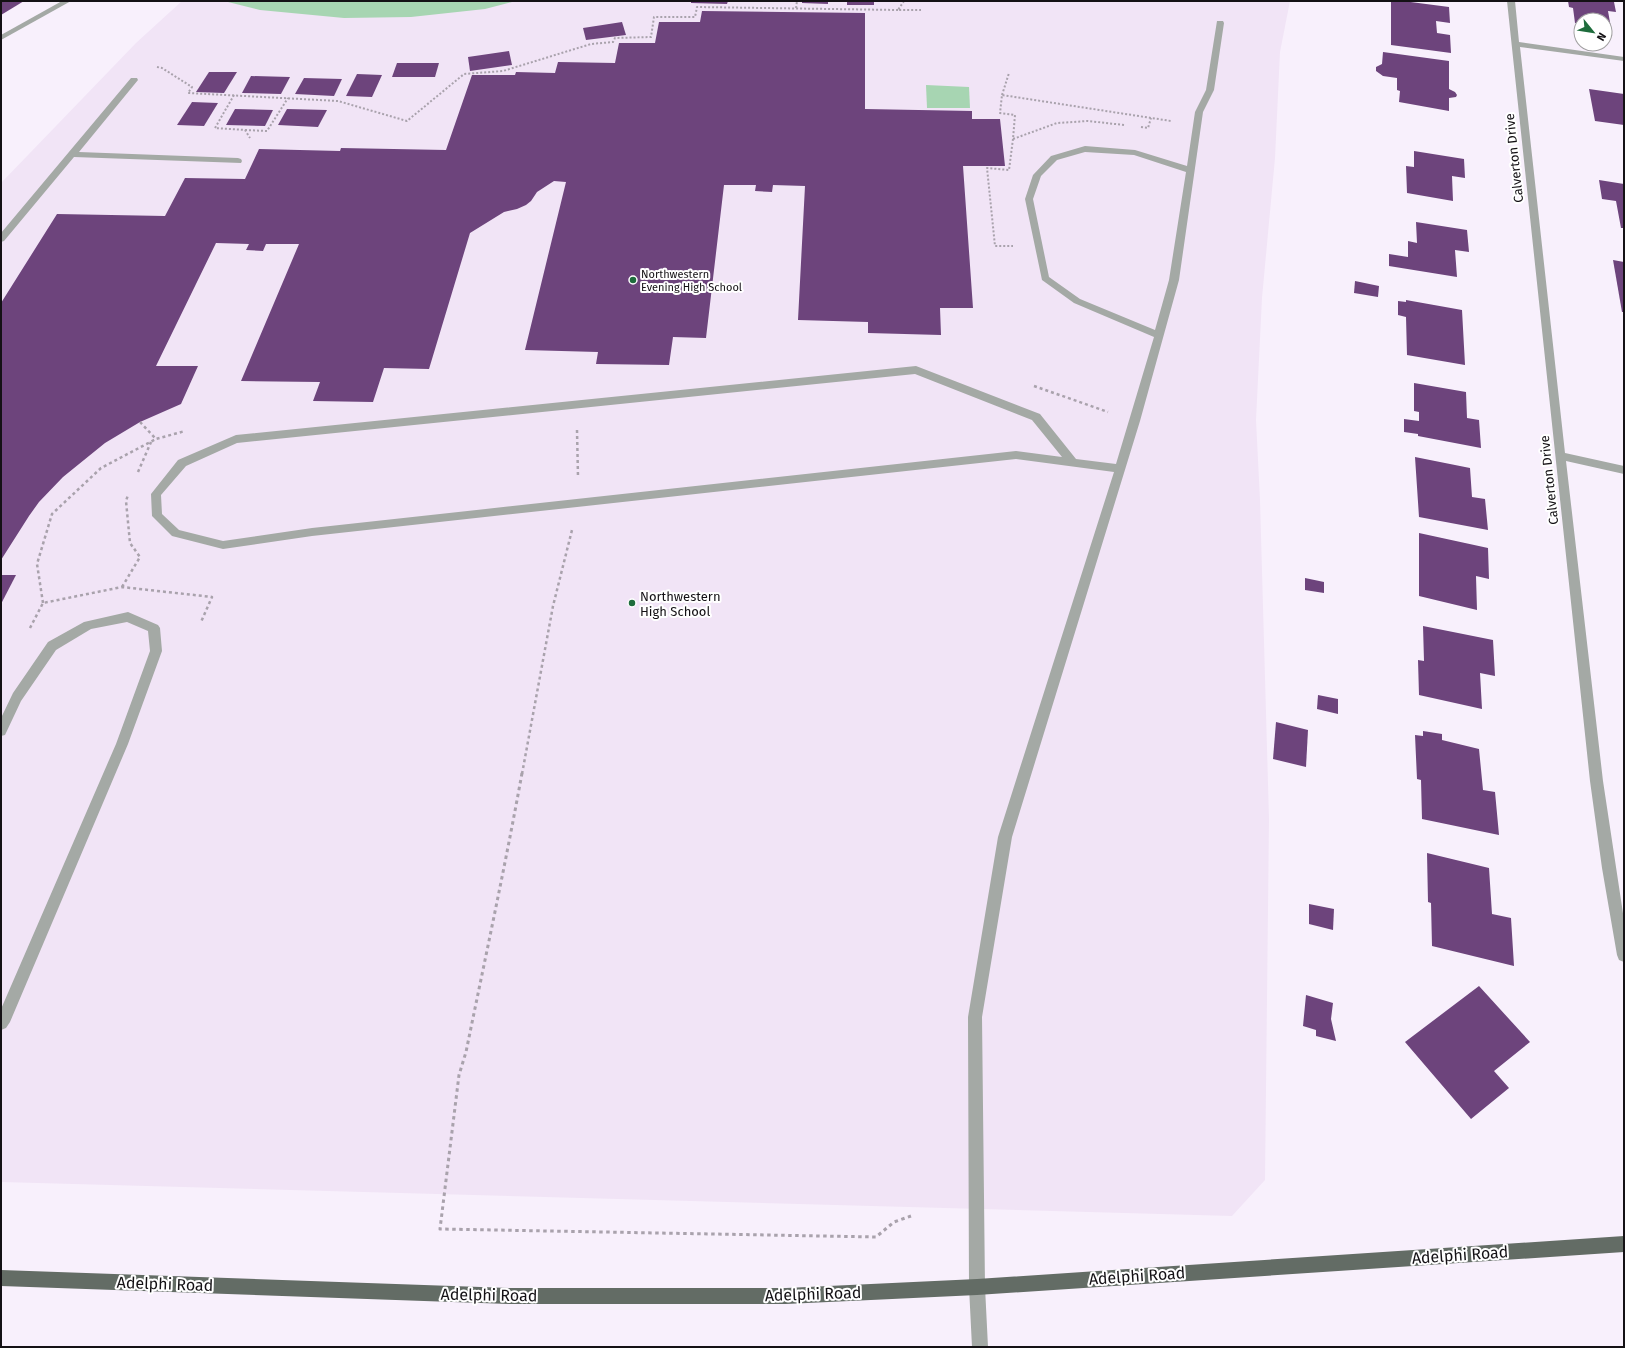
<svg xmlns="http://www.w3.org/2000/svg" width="1625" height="1348" font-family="'Fira Sans',sans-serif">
	<rect width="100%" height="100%" fill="#f8f0fc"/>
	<polygon fill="#f1e4f6" points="182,1 1290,1 1280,52 1275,158 1262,298 1256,420 1260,500 1269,819 1265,1180 1232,1216 1,1182 1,183 136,43"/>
	<g fill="#a7d5b2">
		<polygon points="224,1 516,1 485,9 411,17 344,18 260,10"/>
		<polygon points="926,85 969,87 970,108 927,108"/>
	</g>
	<g fill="#6d447c">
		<polygon points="1,1 24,1 1,15"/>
		<polygon points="691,1 728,1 727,4 691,3"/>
		<polygon points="802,1 828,1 828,4 802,3"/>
		<rect x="847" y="1" width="27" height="4"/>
		<polygon points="1391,1 1403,1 1449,7 1450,23 1436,21 1437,33 1450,35 1451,53 1391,45"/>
		<polygon points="1568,1 1614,2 1616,12 1608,11 1611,28 1605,27 1605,20 1581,20 1581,24 1575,23 1573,8 1569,7"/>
		<polygon points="702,11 865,13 865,109 972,111 972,119 1000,119 1005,166 963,166 973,308 940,308 941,335 868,333 868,322 798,320 805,186 773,185 772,192 755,191 756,185 724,185 706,338 673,337 669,365 596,364 598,352 525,350 566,182 554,181 537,192 531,201 526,205 517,209 504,212 470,233 429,369 384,368 373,402 313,401 320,382 241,381 299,244 266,244 263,251 246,250 249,244 216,243 156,366 198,366 181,404 140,422 105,443 63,477 39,502 29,516 1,560 1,303 57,214 165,216 185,178 245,179 259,149 340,151 341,148 446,150 472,75 515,75 516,72 555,73 558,62 615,63 619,43 655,43 659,22 700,22"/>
		<polygon points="622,22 626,35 586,40 583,28"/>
		<polygon points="509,51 512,65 470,71 468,57"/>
		<polygon points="1383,52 1449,61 1449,89 1455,92 1457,95 1456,97 1449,98 1449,111 1399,102 1400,91 1397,90 1397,78 1383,76 1376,71 1376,67 1382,64"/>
		<polygon points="397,63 439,63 435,77 392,77"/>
		<polygon points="209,72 237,72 224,93 196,92"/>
		<polygon points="357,74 382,75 372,97 346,96"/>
		<polygon points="251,76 290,77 281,94 242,93"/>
		<polygon points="304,78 342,79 334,96 295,94"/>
		<polygon points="1589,89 1624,94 1624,125 1595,121"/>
		<polygon points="192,102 218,103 204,126 177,125"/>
		<polygon points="235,109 273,110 265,126 226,125"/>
		<polygon points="287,109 327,110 318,127 278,125"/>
		<polygon points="1414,151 1464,159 1465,178 1452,176 1453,201 1407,193 1406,166 1414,167"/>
		<polygon points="1599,180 1624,184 1624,228 1621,228 1616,201 1602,199"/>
		<polygon points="1416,222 1467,230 1469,252 1455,250 1457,277 1389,266 1389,254 1408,257 1408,241 1417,243"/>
		<polygon points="1613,260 1624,262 1624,312 1622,312"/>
		<polygon points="1355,281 1379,286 1378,297 1354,293"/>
		<polygon points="1406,300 1462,310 1465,365 1407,355 1406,317 1398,315 1398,301 1406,302"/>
		<polygon points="1414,383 1466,392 1467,418 1479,420 1481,448 1418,436 1418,434 1404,432 1404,419 1419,421 1419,412 1414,411"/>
		<polygon points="1415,457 1470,468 1472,497 1485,499 1488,530 1419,517"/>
		<polygon points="1419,533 1488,548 1489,579 1476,576 1477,610 1419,596"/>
		<polygon points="1,575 16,575 1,604"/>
		<polygon points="1305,578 1324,582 1324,593 1305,590"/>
		<polygon points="1423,626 1493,640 1495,676 1480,673 1482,709 1419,695 1418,660 1424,661"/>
		<polygon points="1318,695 1338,699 1338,714 1317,709"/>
		<polygon points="1276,722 1308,730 1306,767 1273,759"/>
		<polygon points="1423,731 1442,734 1442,740 1479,749 1483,790 1495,792 1499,835 1422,819 1421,780 1417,779 1415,735 1423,736"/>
		<polygon points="1427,853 1489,868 1492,914 1511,918 1514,966 1432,946 1431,903 1428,902"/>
		<polygon points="1309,904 1334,909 1333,930 1309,924"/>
		<polygon points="1479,986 1530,1042 1494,1071 1509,1088 1471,1119 1405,1042"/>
		<polygon points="1306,995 1333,1003 1331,1019 1336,1041 1316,1036 1316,1030 1303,1026"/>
	</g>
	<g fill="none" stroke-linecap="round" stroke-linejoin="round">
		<g stroke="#a9a2ac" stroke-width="2" stroke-dasharray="2 2" stroke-linecap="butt">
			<polyline points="904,1 898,10 921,10"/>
			<polyline points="796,8 797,1"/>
			<polyline points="157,67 162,68 192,87 188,93 338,101 407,121 464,74 503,71 591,44 613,42 615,38 651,37 654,17 695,17 697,7 898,10"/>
			<polyline points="234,95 215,128 245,130 250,138"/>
			<polyline points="1002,95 1009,73"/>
			<polyline points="1124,125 1088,121 1057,123 1013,139 1015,115 1000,113 1002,95 1171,121"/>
			<polyline points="1141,127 1148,128 1151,118"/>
			<polyline points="245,130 267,131 288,98"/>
			<polyline points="1013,139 1009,170 987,168 995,246 1013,246"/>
		</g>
		<g stroke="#a9a2ac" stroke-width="2.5" stroke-dasharray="3 3" stroke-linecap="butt">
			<polyline points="1034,386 1108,412"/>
			<polyline points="140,422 156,439 185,431"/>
			<polyline points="577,430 578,477"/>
			<polyline points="138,472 151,442"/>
			<polyline points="122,587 140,557 130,543 126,501 128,495"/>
			<polyline points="43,603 37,564 52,514 101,468 156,439"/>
			<polyline points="30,628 43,603 122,587 212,597 201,622"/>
			<polyline points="522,774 553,606 572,530"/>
		</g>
		<path stroke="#a9a2ac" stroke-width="3" stroke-dasharray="3.5 3.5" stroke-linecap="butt" d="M522,773C505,867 485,959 466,1052L459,1075L440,1229L876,1237L894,1222L911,1216"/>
		<g fill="#a4a9a5" fill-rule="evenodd">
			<polygon points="62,1 71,1 1,40 1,35"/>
			<polygon points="1507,1 1515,1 1519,42 1624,57 1624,61 1520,47 1565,453 1624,466 1624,474 1566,461 1603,781 1624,920 1624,962 1619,960 1617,955 1602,868 1590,781"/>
			<path d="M1217,21H1223L1224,23L1214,90L1203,112L1179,280L1140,421L1012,837L982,1017L985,1287L988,1347H972L969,1287L968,1017L998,837L1114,472L1016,459L312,536L223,549L172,536L152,516L151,494L178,460L236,435L916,366L1040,414L1076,459L1116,464L1154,337L1074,303L1042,280L1025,199L1033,175L1051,156L1085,146L1135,150L1187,166L1195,112L1206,90ZM1085,152L1134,155L1186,172L1169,280L1155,330L1080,299L1049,277L1033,199L1041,176L1057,160ZM915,374L1032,420L1062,457L1016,451L312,528L223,541L179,530L162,514L161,495L186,466L237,443Z"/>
			<polygon points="131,78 137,78 138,80 79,152 238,158 241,159 242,161 241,163 74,157 4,241 1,242 1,233"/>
			<polygon points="128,612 158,625 160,628 162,651 128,744 10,1022 6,1028 1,1030 1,1009 116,744 150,651 148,631 127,622 91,629 56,650 21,701 5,735 1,736 1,718 13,693 48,642 84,622"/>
		</g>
		<polygon fill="#636c65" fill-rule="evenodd" points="1624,1236 1624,1252 977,1295 786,1304 509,1304 1,1286 1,1270 509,1288 786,1288 977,1279"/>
	</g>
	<g fill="#1e6c3c" stroke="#fff" stroke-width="1.5">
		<circle cx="633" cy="280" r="4"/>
		<circle cx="632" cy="603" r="4"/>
	</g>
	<g text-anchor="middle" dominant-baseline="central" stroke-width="4" stroke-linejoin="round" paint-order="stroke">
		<g font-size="11" fill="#141115" stroke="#fff" text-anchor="start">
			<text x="641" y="274">Northwestern<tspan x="641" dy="13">Evening High School</tspan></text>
		</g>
		<g font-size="13" fill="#141115" stroke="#fff">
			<text transform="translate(1514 158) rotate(-96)">Calverton Drive</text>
			<text transform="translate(1549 480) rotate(-96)">Calverton Drive</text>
		</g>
		<g font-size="13" fill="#141115" stroke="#fff" text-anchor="start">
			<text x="640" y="596">Northwestern<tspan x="640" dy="15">High School</tspan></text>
		</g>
		<g font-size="16" fill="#141115" stroke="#fff">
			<text transform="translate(1460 1255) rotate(-4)">Adelphi Road</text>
			<text transform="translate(1137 1276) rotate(-4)">Adelphi Road</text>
			<text transform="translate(165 1284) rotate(2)">Adelphi Road</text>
			<text transform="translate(813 1294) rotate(-2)">Adelphi Road</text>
			<text transform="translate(489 1295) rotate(1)">Adelphi Road</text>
		</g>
	</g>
	<rect width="1625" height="1348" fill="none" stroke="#141115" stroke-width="4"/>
	<g transform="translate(1593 32) rotate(120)"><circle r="19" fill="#ffffff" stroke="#a1a0a1"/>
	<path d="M0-3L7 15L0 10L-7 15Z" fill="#1e6c3c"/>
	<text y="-6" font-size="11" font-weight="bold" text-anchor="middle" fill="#141115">N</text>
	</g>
</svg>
